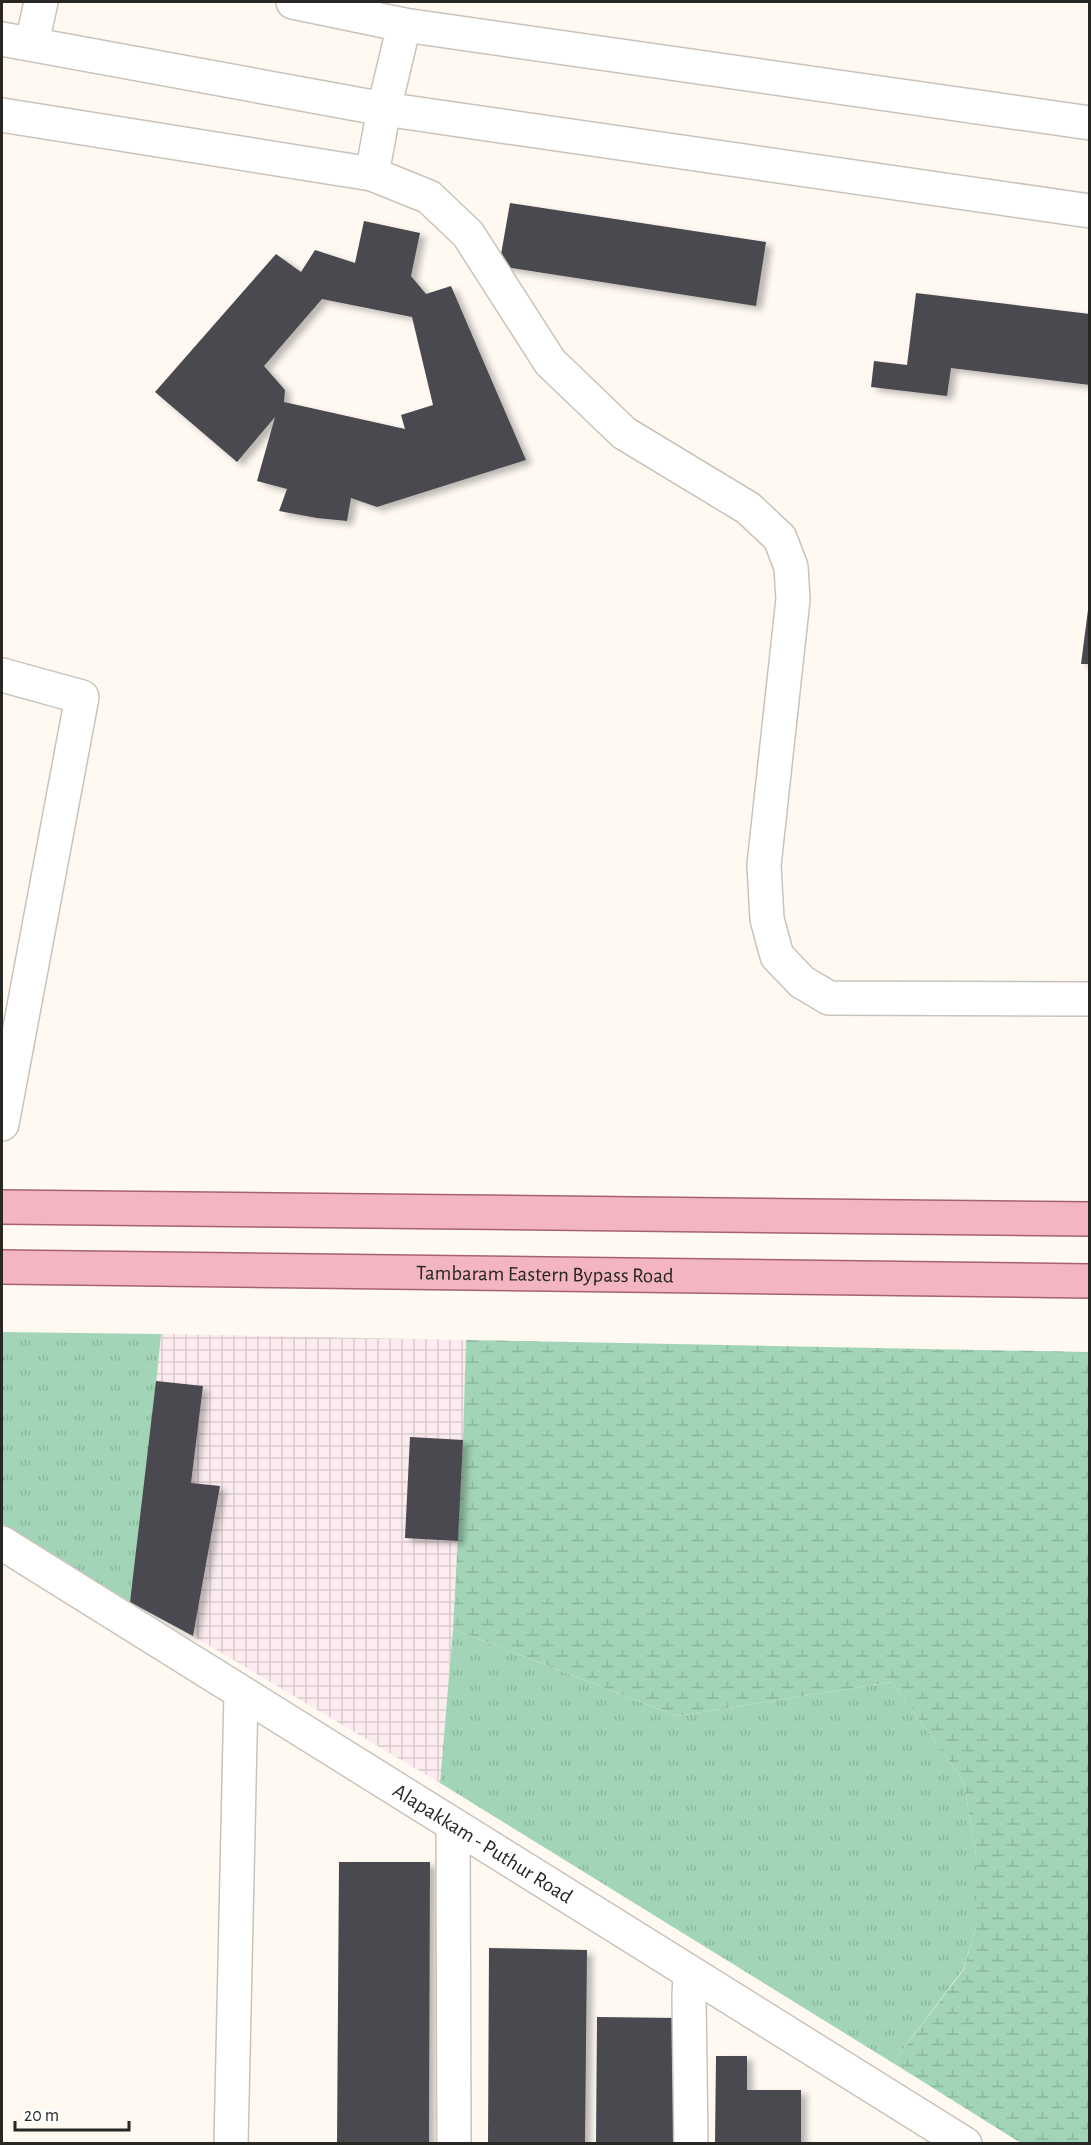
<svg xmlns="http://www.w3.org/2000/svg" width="1091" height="2145" font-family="'Alegreya Sans',sans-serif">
	<defs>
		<pattern id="industrial-grid" width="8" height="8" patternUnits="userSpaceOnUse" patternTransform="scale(1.5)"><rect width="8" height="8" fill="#fcecef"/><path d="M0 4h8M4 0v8" fill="none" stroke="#d8cacd"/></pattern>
		<pattern id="grass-tufts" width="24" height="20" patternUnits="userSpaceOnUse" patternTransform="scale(1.5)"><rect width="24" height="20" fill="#a2d5b7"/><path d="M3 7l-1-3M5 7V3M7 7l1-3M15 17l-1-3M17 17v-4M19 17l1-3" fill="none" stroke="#8cb79d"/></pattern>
		<pattern id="wetland-marsh" width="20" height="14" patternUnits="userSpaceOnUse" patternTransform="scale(1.5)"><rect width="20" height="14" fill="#a2d5b7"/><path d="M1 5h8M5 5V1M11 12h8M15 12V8" fill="none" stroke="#8cb79d"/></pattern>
		<filter id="shadow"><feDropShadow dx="6" dy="4" stdDeviation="3" flood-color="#0004"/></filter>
	</defs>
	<rect width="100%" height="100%" fill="#fff9f2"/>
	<polygon fill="url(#industrial-grid)" points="161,1334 466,1340 463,1440 453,1629 440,1783 193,1636 130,1602 147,1477"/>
	<g fill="url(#grass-tufts)">
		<polygon points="2,1332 161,1334 147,1477 130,1602 2,1524"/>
		<polygon points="453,1629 677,1716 892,1682 964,1782 976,1855 976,1926 964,1968 893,2063 440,1783"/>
	</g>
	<polygon fill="url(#wetland-marsh)" points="466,1340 1089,1352 1089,2143 1021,2143 893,2063 964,1969 976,1926 976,1855 964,1782 892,1682 677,1716 453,1629 463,1440"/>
	<g fill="#494950" fill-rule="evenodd" filter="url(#shadow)">
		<polygon points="510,203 766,242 756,306 499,266"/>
		<path d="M364,221L420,233L411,276L426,294L451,286L526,460L377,507L351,498L347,521L317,518L279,511L287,489L257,481L275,417L237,462L155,392L276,254L301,272L315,250L355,263ZM322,299L412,317L433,405L401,415L405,429L284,402L285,390L264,366Z"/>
		<polygon points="916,293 1090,314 1090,385 951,368 947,396 871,387 874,361 907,365"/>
		<polygon points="1088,610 1090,610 1090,664 1081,664"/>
		<polygon points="156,1381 203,1386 191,1483 220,1486 193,1636 130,1602"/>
		<polygon points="410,1437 463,1440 458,1541 405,1538"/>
		<polygon points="339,1862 430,1862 429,2144 337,2144"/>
		<polygon points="489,1948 587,1950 585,2144 488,2144"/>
		<polygon points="597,2017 680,2018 679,2144 596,2144"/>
		<polygon points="716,2056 747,2056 747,2090 801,2090 801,2144 715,2144"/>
	</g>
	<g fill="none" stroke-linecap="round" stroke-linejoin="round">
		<defs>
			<g id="minor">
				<polyline points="293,2 404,25 1090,123"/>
				<polyline points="2,39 384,109 1090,211"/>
				<polyline points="32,43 41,2"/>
				<polyline points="2,115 372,174 429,197 468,234 550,362 624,433 748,508 780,538 791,567 793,599 764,865 767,919 777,956 802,982 829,998 1090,999"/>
				<polyline points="372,174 384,109 404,25"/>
				<polyline points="2,675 82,697 2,1124"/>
				<path id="s1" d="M2,1543L965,2144"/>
				<polyline points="453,1825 454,2144"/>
				<polyline points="690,1973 689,1997 691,2144"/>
				<polyline points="231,2144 241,1694"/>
			</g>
			<g id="major">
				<polyline points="2,1207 1090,1219"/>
				<path id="s2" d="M2,1267L1090,1281"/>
			</g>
		</defs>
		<use href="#minor" stroke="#c9c3bc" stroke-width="36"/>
		<use href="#major" stroke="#a6636f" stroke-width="36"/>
		<use href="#minor" stroke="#fff" stroke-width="33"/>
		<use href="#major" stroke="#f2b5c1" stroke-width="33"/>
	</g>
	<g text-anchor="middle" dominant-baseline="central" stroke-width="6" stroke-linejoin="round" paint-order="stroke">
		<g font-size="21" fill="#292724" stroke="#fff">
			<text stroke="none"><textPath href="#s2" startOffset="543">Tambaram Eastern Bypass Road</textPath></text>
			<text stroke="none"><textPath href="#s1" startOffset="567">Alapakkam - Puthur Road</textPath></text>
		</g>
	</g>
	<rect width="1091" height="2145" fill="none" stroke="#292724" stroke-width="6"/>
	<path d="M15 2121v9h114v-9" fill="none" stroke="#292724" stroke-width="3"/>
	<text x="24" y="2121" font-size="18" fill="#292724" stroke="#ffffff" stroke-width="4.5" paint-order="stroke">20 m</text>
</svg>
